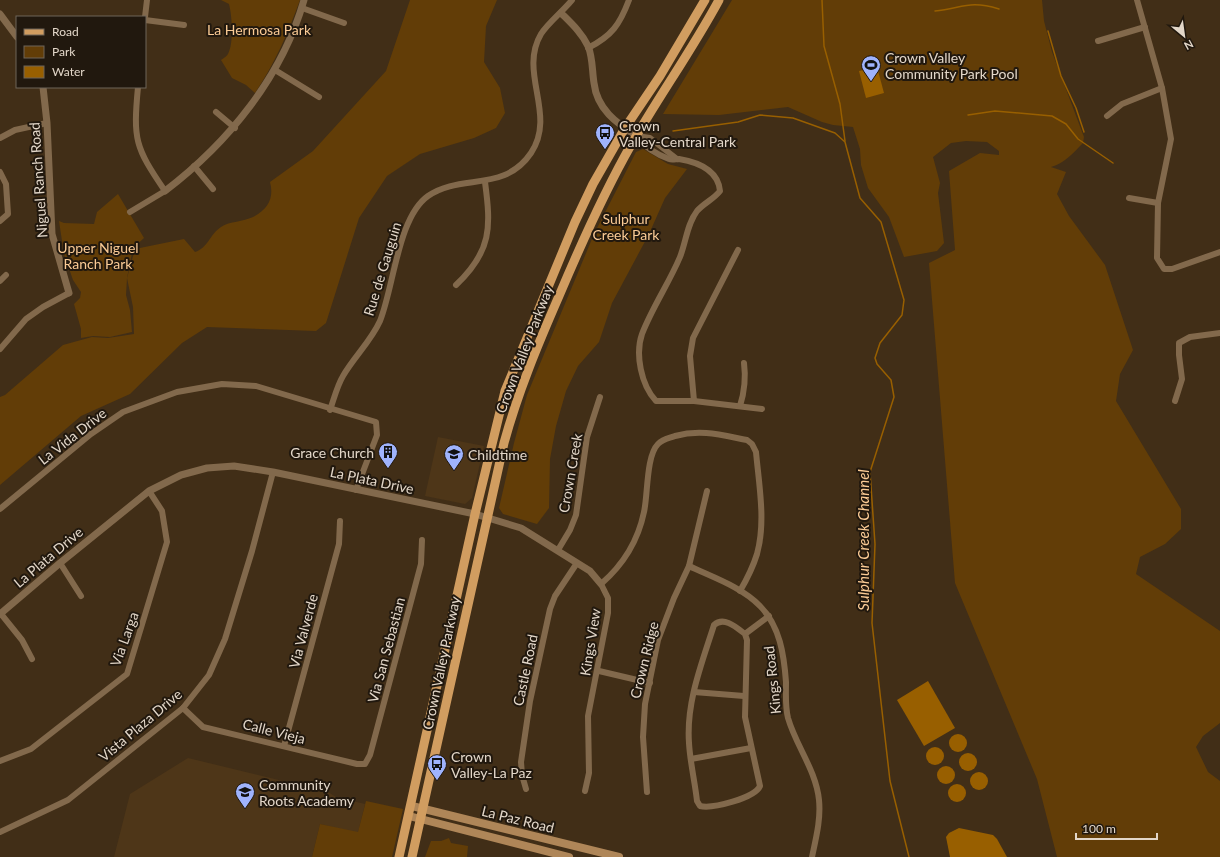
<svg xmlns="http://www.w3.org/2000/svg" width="1220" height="857" font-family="Lato,sans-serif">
	<rect width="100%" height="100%" fill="#412e17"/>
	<g fill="#4e3618">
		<polygon points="438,437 484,446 472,498 465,504 425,496"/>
		<polygon points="188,758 328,792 336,797 365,804 358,833 320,824 312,857 114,857 130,794"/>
	</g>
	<g fill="#623d07">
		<path d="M221,0H300C288,33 275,63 255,93L246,85L232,78L221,60C224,58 227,56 228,54C234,43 232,15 229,4Z"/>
		<path d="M410,0H497L486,26L484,62L500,88L505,113L496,128L474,138L420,154L387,176L359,218L326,323L316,331L207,327L182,343L130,394L81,416L0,485V397L5,395L63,345L92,337L108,338L134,334L133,307L127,278L135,249L184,239L195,252C208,248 210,234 221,227C230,221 243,222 253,217C269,209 274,197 270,182L313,151L386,71Z"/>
		<path d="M732,0H1042L1044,21L1052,52L1084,137L1083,143C1073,153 1065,163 1051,167L1066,172L1057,194L1069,216L1105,265L1133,350L1120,374L1116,401L1181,509V529L1165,544L1140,557L1136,574L1220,631V723L1203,736L1196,747L1208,772L1220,781V857H1057L1037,779L955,583L929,263L955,250L949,171L980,153L999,155V151L987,142L966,141L951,143L933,157L940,183L938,193L944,243L937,251L904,257L889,217L868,188L861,165L860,149L853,127L833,125L822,122L788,107L719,115L663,114Z"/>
		<polygon points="643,149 668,164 687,169 665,198 649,234 612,303 599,342 578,366 566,391 556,426 550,459 549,508 537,524 503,514 499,508 514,443 527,395 594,234 636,152"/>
		<polygon points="118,194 144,238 133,248 127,278 126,295 130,310 132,332 110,337 93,336 81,338 81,329 74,304 80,298 81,292 73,280 64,254 59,221 64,223 94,224 97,212"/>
		<polygon points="366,801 403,809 392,857 312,857 320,824 358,832"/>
		<polygon points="449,838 451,843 468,846 467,857 425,857 431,841 441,841"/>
	</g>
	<g fill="#985f00">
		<polygon points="877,67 884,93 866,98 859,71"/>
		<polygon points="928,681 955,728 924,746 897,700"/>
		<circle cx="958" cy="743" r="9"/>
		<circle cx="935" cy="756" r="9"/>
		<circle cx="968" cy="762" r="9"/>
		<circle cx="946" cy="775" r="9"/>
		<circle cx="979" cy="781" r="9"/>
		<circle cx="957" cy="793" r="9"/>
		<polygon points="959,828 993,835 997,839 1007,857 950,857 946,837 949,833"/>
	</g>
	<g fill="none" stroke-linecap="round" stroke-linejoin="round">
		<g stroke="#985f00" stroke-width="1.5">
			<polyline points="822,0 824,46 840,104 845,141"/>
			<path d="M935,11C963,8 969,0 999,9"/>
			<polyline points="1048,31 1061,76 1076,108 1084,132"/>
			<polyline points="968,115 995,111 1052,116 1066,124 1078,139 1113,163"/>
			<polyline points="673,131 738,122 760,115 793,118 835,133 845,142 860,198 881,222 904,300 902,315 880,343 875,358 877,364 891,380 894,397 870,472 875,544 872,623 890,781 909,857"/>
		</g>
		<g stroke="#82694c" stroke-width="6">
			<polyline points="1137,0 1162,88 1171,139 1158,203 1157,258 1164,269 1172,269 1220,252"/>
			<polyline points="302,8 344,23"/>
			<polyline points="145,17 147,0"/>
			<polyline points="145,20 184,25"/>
			<polyline points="1098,41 1145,27"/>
			<path d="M588,48C612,36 620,24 629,0"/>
			<polyline points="275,70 319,97"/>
			<polyline points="216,112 235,128"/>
			<polyline points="1107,116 1122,104 1162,88"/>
			<path d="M637,136C642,146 658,155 669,159C672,160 676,159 679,159C697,162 718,169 720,191C714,199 704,203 697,211C687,224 686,242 680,257C669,283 652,308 642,334C635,354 641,385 656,401H694L762,409"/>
			<polyline points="637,136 650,138 677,159"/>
			<polyline points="0,138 15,130 47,123"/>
			<polyline points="194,166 213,189"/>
			<polyline points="0,172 6,184 8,214 0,221"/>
			<polyline points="1129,198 1158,203"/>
			<path d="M130,212L165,191C135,147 133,140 138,87"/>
			<polyline points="0,281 6,275"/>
			<path d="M456,285C492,251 491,227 485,182"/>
			<polyline points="0,349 26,319 43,307 69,293"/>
			<polyline points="694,401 690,356 693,338 738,250"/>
			<polyline points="1175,401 1182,379 1179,355 1179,343 1190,337 1220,333"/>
			<path d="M740,406C745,390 746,378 744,363"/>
			<path d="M330,410C334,399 337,386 343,376C354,357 371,341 380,321C394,286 398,217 428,196C461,173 504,193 531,153C557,114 518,73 541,34C548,23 563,11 572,0"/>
			<polyline points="0,509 91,434 123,412 177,392 222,384 256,386 376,422 377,435 356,490"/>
			<polyline points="558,550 570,530 576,515 587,437 600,397"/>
			<polyline points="60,563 81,596"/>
			<path d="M689,566C712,577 742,587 760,606C780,626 784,655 786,682C786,694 785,706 788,718C796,746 816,770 819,800C821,819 816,838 812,857"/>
			<polyline points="1,614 22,640 32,659"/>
			<path d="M745,634L747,640L745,717L760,786C755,798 712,809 700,806L697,801C695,782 690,762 689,743C686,702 702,663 714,625C724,616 736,627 745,634L769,616"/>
			<polyline points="599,671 650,683"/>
			<polyline points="694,692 744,696"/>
			<polyline points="183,708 203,727 357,764 365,764 370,755 421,564 422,540"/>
			<polyline points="284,746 339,544 340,521"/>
			<polyline points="691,759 751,748"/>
			<polyline points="0,761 31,749 127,674 167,542 162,511 149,491"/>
			<polyline points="526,789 522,775 521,762 530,701 550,609 555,596 577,563"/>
			<path d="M585,791L589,773L588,716L608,613V598L601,584C623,565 638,541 644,512C648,495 646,456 658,444C663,439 670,438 675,436C701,429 721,435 747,440L752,444L756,452C759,485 766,522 757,554C753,567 747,579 740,591"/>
			<polyline points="647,792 643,737 645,704 658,640 674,598 689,566 707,491"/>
			<polyline points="0,832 68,800 183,708 209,675 225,639 252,551 273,472"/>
		</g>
		<g stroke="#82694c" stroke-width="7">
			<path d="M561,13C571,23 582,33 588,46C593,58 592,71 594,83C597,109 616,123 637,136"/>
			<polyline points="0,14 17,37"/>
			<polyline points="43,87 47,123 52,234 69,293"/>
			<path d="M165,191C228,143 282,77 304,0"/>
			<polyline points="0,614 60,563 149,491 181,475 207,468 234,466 273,472 475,514 521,528 590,571 601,584"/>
		</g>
		<g stroke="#af8658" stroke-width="8">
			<polyline points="412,806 619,857"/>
			<polyline points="409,816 569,857"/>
		</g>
		<g stroke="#d19d60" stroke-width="9">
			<polyline points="399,857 475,514 505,391 575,222 593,184 625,128 660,76 705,0"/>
			<path d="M412,857L504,443C518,392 538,344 559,296C581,244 603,194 631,145C659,96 692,50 719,0"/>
		</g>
	</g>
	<defs>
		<symbol id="stadium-pin" viewBox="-11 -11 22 30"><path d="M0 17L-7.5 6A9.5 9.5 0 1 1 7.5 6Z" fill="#9fb3fd" stroke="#21180e"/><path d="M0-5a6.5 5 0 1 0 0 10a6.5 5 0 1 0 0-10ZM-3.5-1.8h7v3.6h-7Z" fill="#111"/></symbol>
		<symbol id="bus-pin" viewBox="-11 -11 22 30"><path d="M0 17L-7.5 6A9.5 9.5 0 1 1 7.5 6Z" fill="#9fb3fd" stroke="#21180e"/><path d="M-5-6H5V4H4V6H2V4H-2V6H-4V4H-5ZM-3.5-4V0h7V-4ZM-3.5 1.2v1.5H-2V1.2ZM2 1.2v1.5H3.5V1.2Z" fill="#111"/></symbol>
		<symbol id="building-pin" viewBox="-11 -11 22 30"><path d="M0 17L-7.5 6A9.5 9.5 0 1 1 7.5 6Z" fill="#9fb3fd" stroke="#21180e"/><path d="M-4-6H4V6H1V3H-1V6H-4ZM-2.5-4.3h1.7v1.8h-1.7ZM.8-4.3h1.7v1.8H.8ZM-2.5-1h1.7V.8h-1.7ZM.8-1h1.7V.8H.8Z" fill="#111"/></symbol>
		<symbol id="school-pin" viewBox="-11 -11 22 30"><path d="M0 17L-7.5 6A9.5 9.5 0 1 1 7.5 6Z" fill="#9fb3fd" stroke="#21180e"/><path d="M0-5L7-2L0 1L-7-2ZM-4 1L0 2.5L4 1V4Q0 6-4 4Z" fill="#111"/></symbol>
	</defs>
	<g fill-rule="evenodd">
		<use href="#stadium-pin" x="860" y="54" width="22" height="30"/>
		<use href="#bus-pin" x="594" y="122" width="22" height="30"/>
		<use href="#building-pin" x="377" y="441" width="22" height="30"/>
		<use href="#school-pin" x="443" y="443" width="22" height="30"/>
		<use href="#bus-pin" x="426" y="753" width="22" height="30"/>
		<use href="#school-pin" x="234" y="781" width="22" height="30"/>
	</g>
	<g text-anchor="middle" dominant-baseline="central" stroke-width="4" stroke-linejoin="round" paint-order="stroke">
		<g font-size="14" fill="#fbcb95" stroke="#21180e">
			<text x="259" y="29">La Hermosa Park</text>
			<text x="626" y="218">Sulphur<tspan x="626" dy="16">Creek Park</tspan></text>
			<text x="98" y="247">Upper Niguel<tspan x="98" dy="16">Ranch Park</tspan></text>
		</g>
		<g font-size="14" fill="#e3d7c9" stroke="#21180e" text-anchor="start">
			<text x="885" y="57">Crown Valley<tspan x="885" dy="16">Community Park Pool</tspan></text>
			<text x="619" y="125">Crown<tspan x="619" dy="16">Valley-Central Park</tspan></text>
			<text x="374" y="452" text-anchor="end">Grace Church</text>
			<text x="468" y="454">Childtime</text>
			<text x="451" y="756">Crown<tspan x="451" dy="16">Valley-La Paz</tspan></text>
			<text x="259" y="784">Community<tspan x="259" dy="16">Roots Academy</tspan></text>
		</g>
		<g font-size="14" fill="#e3d7c9" stroke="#21180e">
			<text transform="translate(38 180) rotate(-94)">Niguel Ranch Road</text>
			<text transform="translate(382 269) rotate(-73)">Rue de Gauguin</text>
			<text transform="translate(524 349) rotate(-69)">Crown Valley Parkway</text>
			<text transform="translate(72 436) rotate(-38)">La Vida Drive</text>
			<text transform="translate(570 473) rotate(-80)">Crown Creek</text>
			<text transform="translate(372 480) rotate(12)">La Plata Drive</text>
			<text transform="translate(48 557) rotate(-40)">La Plata Drive</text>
			<text transform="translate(303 631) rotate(-75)">Via Valverde</text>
			<text transform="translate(124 639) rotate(-70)">Via Larga</text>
			<text transform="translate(590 642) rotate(-81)">Kings View</text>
			<text transform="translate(386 650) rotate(-75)">Via San Sebastian</text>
			<text transform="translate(644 660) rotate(-76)">Crown Ridge</text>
			<text transform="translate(441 663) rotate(-78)">Crown Valley Parkway</text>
			<text transform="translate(525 670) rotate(-78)">Castle Road</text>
			<text transform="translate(772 680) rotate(-96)">Kings Road</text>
			<text transform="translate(140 725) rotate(-40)">Vista Plaza Drive</text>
			<text transform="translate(274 731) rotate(14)">Calle Vieja</text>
			<text transform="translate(518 819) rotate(14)">La Paz Road</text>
		</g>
		<g font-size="15" font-style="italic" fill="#fbcb95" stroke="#21180e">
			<text transform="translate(863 540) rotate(-90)">Sulphur Creek Channel</text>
		</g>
	</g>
	<rect x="16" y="16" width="130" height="72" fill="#21180e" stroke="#6f6459"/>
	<rect x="24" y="29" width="20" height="6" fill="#d19d60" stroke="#6f6459"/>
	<text x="52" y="36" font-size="12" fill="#e3d7c9">Road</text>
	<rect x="24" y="46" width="20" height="12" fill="#623d07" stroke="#6f6459"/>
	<text x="52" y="56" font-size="12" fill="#e3d7c9">Park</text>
	<rect x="24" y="66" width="20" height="12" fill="#985f00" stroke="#6f6459"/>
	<text x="52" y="76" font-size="12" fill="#e3d7c9">Water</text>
	<g transform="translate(1184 36) rotate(151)" stroke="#21180e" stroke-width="3" paint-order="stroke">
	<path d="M0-3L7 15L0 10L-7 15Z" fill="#e3d7c9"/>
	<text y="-6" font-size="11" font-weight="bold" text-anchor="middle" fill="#e3d7c9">N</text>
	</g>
	<path d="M1076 833v6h81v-6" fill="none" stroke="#e3d7c9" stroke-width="2"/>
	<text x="1082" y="833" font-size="12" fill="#e3d7c9" stroke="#21180e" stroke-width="3" paint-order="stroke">100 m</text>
</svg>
